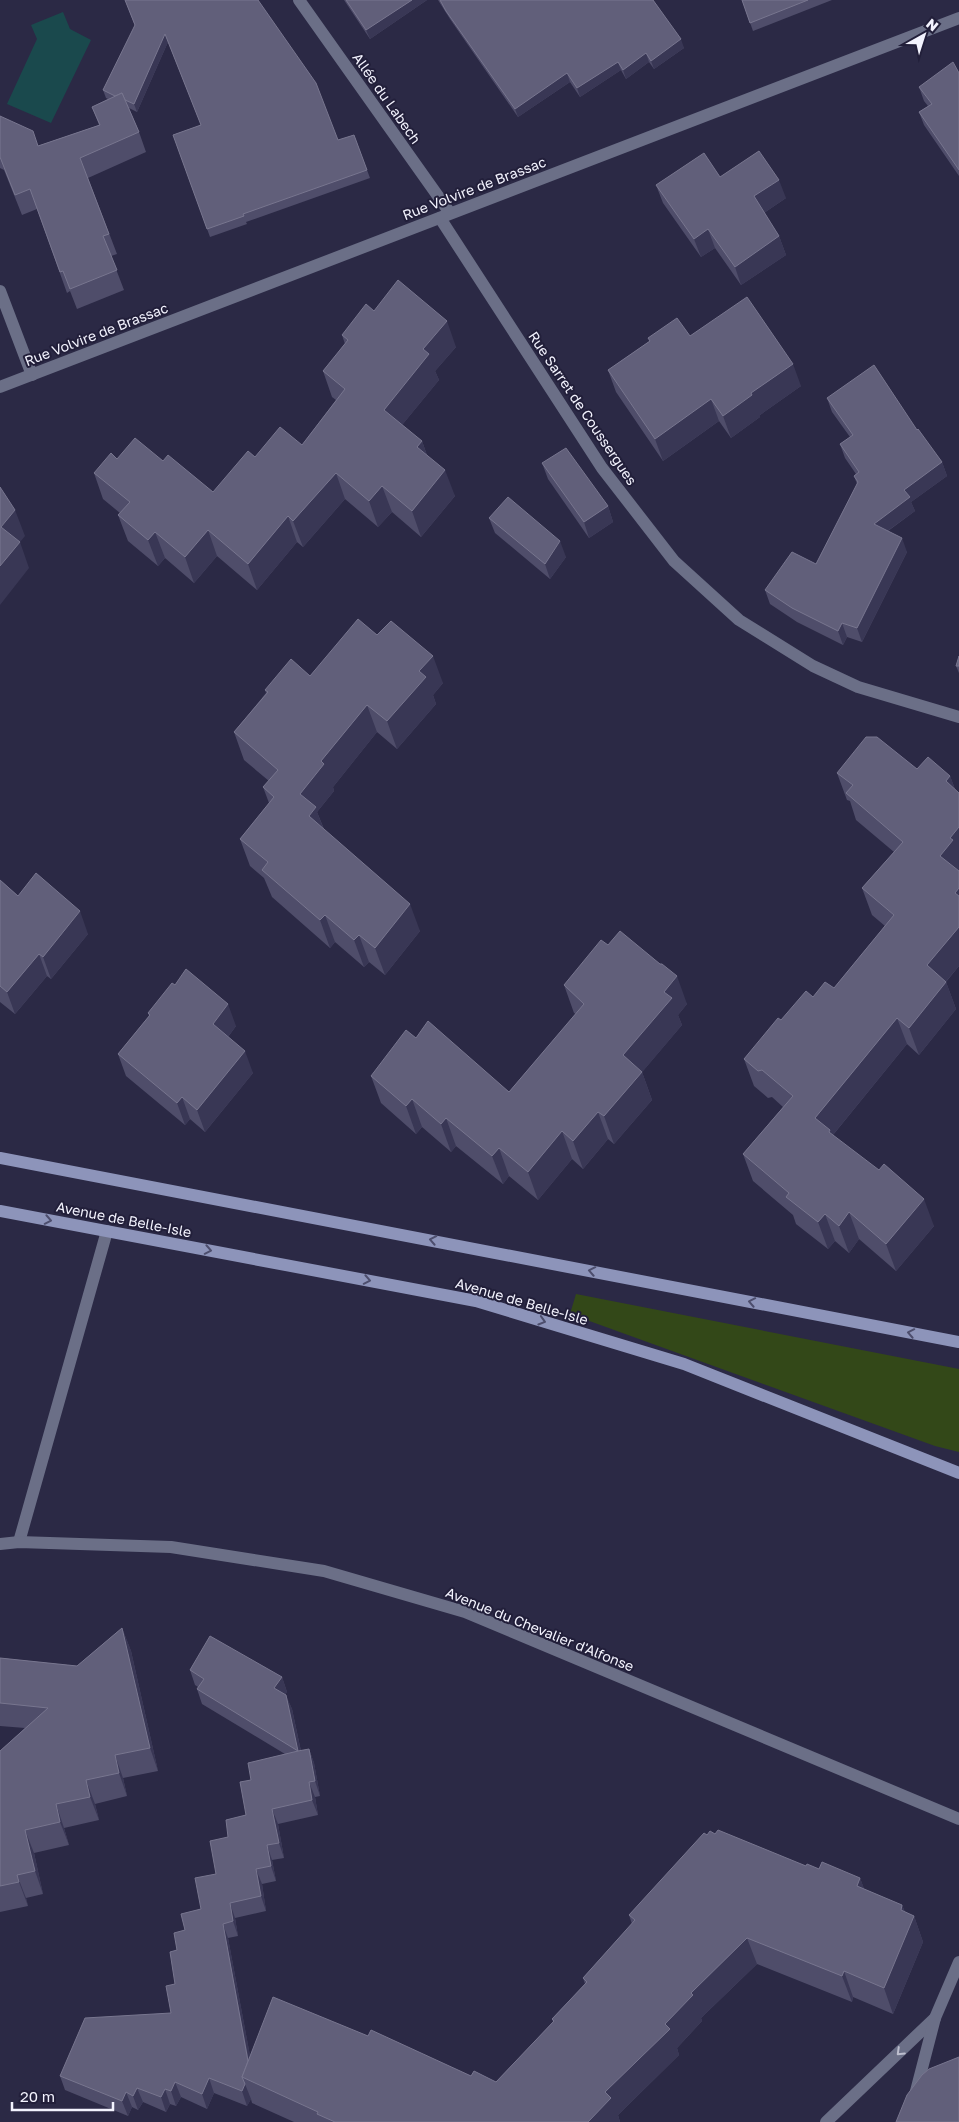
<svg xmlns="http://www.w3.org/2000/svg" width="959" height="2122" font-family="'Golos Text',sans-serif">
	<rect width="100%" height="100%" fill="#2b2945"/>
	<polygon fill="#334818" points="576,1294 959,1369 959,1452 935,1446 570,1314"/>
	<polygon fill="#1a494d" points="63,12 70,29 91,40 51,123 7,104 37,39 31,25"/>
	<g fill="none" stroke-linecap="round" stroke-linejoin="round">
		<polyline stroke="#6b6f87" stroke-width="12" points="0,291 32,375"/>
		<g stroke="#6b6f87" stroke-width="12">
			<polyline points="299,0 450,213"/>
			<polyline points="440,218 602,468 674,561 739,620 813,666 858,687 959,717"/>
			<polyline points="0,387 959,18"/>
			<polyline points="19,1542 107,1231"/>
			<polyline points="0,1544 19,1542 171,1547 324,1571 465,1612 959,1819"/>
			<polyline points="826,2122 935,2018"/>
			<polyline points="908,2122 935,2018 959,1962"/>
		</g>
		<g stroke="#8d94ba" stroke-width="12">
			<polyline points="0,1158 959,1342"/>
			<polyline points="0,1211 476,1301 684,1364 959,1473"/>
		</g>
	</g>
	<g fill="#4f4d6a">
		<polygon points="125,0 338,140 354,135 370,178 246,222 247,224 210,237 173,135 201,125 168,42 137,112 129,108 139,132 146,152 88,178 117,254 111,256 124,290 77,309 70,291 67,293 37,209 22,215 4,170 0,168 0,116 38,146 99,125 92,107 108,99 106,98 103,90 135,26"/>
		<polygon points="344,0 427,0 370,39"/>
		<polygon points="438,0 653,0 684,48 654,69 649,62 626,79 621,70 580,97 570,82 518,117 450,19"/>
		<polygon points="742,0 832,0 753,31"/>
		<polygon points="959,73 959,176 924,125 919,112 928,106 924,101 919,87"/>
		<polygon points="720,177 786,198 764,213 779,236 786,255 741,285 715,248 701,257 663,203 656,185"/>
		<polygon points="374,311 456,347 435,371 439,380 402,425 422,441 427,455 455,496 421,537 392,512 378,527 345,499 303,547 297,542 257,590 217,556 194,583 165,558 158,566 128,541 118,515 120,513 103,499 94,473 117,459 163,461 213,492 255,457 302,445 336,400 332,397 323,371 345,344 342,335"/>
		<polygon points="690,336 801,386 760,415 760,417 731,438 719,421 663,461 616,392 608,370 650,341"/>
		<polygon points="827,398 917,430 942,462 947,476 911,502 915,511 888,531 907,552 862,642 847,637 843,645 797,622 770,604 765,590 816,564 857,484 854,476 856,474 845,458 840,444 850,437 832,412"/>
		<polygon points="542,463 608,506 613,522 589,538 548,479"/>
		<polygon points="489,518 566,557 550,579 495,533"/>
		<polygon points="377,635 443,683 433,695 436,704 397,749 377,732 333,787 334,791 317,812 324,829 420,931 385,975 369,962 364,967 335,942 330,948 272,897 264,878 250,866 240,839 269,803 263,787 269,781 244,760 234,732 266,693 265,690 310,676"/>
		<polygon points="959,656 959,673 956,666"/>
		<polygon points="917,769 950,776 955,789 959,888 959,966 946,982 956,1009 919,1055 907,1044 833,1135 934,1226 896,1271 859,1239 849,1253 835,1241 828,1249 796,1224 793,1215 753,1181 743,1154 783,1107 772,1097 768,1098 754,1086 744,1059 781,1020 813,997 834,988 885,926 872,915 862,888 894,852 856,820 850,801 847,800 837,773"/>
		<polygon points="0,880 18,896 88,934 51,979 47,976 15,1014 0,1002"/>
		<polygon points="608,945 660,964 687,1004 678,1015 682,1025 642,1072 652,1100 614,1144 608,1139 583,1169 572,1159 538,1200 509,1176 503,1184 456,1146 451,1152 422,1127 416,1134 381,1103 371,1076 416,1038 509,1092 576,1014 574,1013 564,985"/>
		<polygon points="148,1013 236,1026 228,1037 253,1073 205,1132 190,1119 185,1125 126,1076 118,1054 149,1016"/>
		<polygon points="122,1628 131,1651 158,1771 123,1778 127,1796 95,1804 99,1820 64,1828 69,1845 34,1853 43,1894 26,1898 28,1906 0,1912 0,1751 25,1728 0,1726 0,1658 77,1666"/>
		<polygon points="190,1670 282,1677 287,1692 285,1694 292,1709 301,1751 309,1749 314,1763 320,1796 315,1797 318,1815 278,1824 284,1858 272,1860 276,1881 262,1884 266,1911 235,1918 238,1936 228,1938 250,2056 368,2036 471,2076 496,2082 553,2022 552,2019 585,1984 583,1978 632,1924 629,1915 707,1835 715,1834 806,1866 860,1878 864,1889 902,1905 905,1912 914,1916 923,1942 893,2014 853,1997 852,2002 757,1964 701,2018 702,2021 677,2048 679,2055 618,2115 620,2122 294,2122 252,2103 251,2099 247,2106 214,2093 207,2109 181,2097 176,2106 170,2104 166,2112 143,2102 138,2110 132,2107 128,2116 65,2090 60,2076 171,2013 175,1984 177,1950 185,1930 201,1909 216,1874 228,1837 246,1815 251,1780 285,1754 202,1704 197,1689 198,1687 195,1685"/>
	</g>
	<g fill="#393755">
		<polygon points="412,0 427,0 370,39 366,30"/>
		<polygon points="165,34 168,42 137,112 134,104"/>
		<polygon points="681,39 684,48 654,69 651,61"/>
		<polygon points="646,53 649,62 626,79 623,70"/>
		<polygon points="618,62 621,70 580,97 577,88"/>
		<polygon points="567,73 570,82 518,117 515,109"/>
		<polygon points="779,180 786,198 761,215 754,196"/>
		<polygon points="708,229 715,248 701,257 694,239"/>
		<polygon points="779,236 786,255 741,285 735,267"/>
		<polygon points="447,321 456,347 435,371 439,380 393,436 384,410 423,349"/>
		<polygon points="793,364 801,386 760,415 760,417 731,438 723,416 751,393"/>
		<polygon points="711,399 719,421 663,461 655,439"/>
		<polygon points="422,441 431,467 417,447"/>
		<polygon points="942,462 947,476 911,502 915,511 879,537 874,524 904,490"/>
		<polygon points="445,470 455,496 421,537 412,511"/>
		<polygon points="336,473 345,499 303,547 293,521"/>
		<polygon points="382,486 392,512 378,527 369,501"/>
		<polygon points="608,506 613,522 589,538 584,522"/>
		<polygon points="15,510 25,536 20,542 29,568 0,605 0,566 1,527"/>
		<polygon points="288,516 297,542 257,590 248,564"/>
		<polygon points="208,530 217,556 194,583 185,557"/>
		<polygon points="155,532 165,558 158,566 148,540"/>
		<polygon points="902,538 907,552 862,642 857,628"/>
		<polygon points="560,541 566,557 550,579 545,564"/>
		<polygon points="842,623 847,637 843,645 838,631"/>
		<polygon points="433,656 443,683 433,695 436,704 397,749 387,721 419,671"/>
		<polygon points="367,705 377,732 333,787 334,791 317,812 326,835 318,843 300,794 321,761"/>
		<polygon points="950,776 959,800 946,781"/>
		<polygon points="959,827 959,872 940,856 950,838"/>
		<polygon points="959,888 959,904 955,893"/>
		<polygon points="410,904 420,931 385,975 375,948"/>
		<polygon points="80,911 88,934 51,979 43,957"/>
		<polygon points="325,915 335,942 330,948 320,920"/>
		<polygon points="959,927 959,966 937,992 927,965"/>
		<polygon points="359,935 369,962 364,967 354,940"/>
		<polygon points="39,954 47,976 15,1014 7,992"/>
		<polygon points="677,976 687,1004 678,1015 682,1025 633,1083 623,1055 664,992"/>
		<polygon points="946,982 956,1009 919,1055 909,1028"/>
		<polygon points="228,1004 236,1026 221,1046 213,1024"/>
		<polygon points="897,1018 907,1044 832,1136 815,1118"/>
		<polygon points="245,1051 253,1073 205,1132 197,1110"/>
		<polygon points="642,1072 652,1100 614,1144 604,1116"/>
		<polygon points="182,1097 190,1119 185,1125 177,1103"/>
		<polygon points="412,1099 422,1127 416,1134 406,1106"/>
		<polygon points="598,1112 608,1139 583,1169 573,1141"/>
		<polygon points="446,1118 456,1146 451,1152 441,1124"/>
		<polygon points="562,1131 572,1159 538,1200 528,1172"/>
		<polygon points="499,1148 509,1176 503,1184 492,1156"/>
		<polygon points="924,1199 934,1226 896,1271 886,1244"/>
		<polygon points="849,1212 859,1239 849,1253 839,1226"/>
		<polygon points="825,1214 835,1241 828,1249 818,1222"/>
		<polygon points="122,1628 131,1651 158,1771 150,1748"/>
		<polygon points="282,1677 287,1692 280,1702 274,1688"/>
		<polygon points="286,1695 292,1709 304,1766 298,1751"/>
		<polygon points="309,1749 314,1763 320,1796 315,1781"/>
		<polygon points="115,1755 123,1778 127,1796 119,1773"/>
		<polygon points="86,1780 95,1804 99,1820 90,1797"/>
		<polygon points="309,1782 315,1797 318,1815 312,1800"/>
		<polygon points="56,1804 64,1828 69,1845 60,1822"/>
		<polygon points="272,1809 278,1824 284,1858 279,1843"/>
		<polygon points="25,1830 34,1853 43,1894 35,1871"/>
		<polygon points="267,1845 272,1860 276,1881 271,1866"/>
		<polygon points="256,1869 262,1884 266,1911 261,1896"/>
		<polygon points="17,1875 26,1898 28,1906 19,1882"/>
		<polygon points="860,1878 870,1904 857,1886"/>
		<polygon points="230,1903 235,1918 238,1936 233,1921"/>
		<polygon points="902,1905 910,1925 914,1916 923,1942 893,2014 884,1988 901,1910"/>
		<polygon points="223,1924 228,1938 255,2082 251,2072"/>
		<polygon points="747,1938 757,1964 701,2018 702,2021 677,2048 679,2055 618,2115 620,2122 588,2122 605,2092 691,1993"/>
		<polygon points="844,1971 853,1997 852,2002 842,1976"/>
		<polygon points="209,2078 214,2093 207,2109 202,2094"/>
		<polygon points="175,2082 181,2097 176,2106 171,2091"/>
		<polygon points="245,2084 251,2099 247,2106 242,2091"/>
		<polygon points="137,2088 143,2102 138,2110 133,2096"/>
		<polygon points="165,2089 170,2104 166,2112 161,2097"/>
		<polygon points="126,2092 132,2107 128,2116 122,2101"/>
	</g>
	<g fill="#615f7a" stroke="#78768f">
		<polygon points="125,0 258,0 316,83 338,140 354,135 367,170 243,214 244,216 207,229 173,135 201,125 165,34 134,104 125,100 122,93 115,96 103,90 135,25"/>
		<polygon points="346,0 412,0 366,30"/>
		<polygon points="440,0 653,0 681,39 651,61 646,53 623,70 618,62 577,88 567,73 515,109 446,11"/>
		<polygon points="742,0 808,0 750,23"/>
		<polygon points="953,62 959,73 959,170 919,112 932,104 919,87"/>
		<polygon points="122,93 139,132 80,158 109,234 103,236 117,270 70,289 63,271 60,272 30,189 15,195 0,157 0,116 33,131 38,146 100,125 92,107"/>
		<polygon points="759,151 779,180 754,196 779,236 735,267 708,229 694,239 656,185 704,153 720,177"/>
		<polygon points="398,280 447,321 423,349 429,354 384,410 422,441 417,447 445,470 412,511 382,486 369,501 336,473 293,521 288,516 248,564 208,530 185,557 155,532 148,540 118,515 130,502 94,473 111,453 117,459 135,438 163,461 168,455 213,492 248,451 255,457 280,427 302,445 345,389 323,371 348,340 342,335 366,304 374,311"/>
		<polygon points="747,297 793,364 751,393 752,395 723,416 711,399 655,439 608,370 650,341 648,338 677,318 690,336"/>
		<polygon points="874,365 917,430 918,429 942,462 904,490 910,497 874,524 902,538 857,628 842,623 838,631 792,608 765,590 792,552 816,564 858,482 854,476 859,472 840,444 853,435 827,398"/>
		<polygon points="566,448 608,506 584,522 542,463"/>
		<polygon points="0,487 15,510 1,527 20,542 0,566"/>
		<polygon points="508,497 560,541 545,564 489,518"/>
		<polygon points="358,619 377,635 391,621 433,656 419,671 426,677 387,721 367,705 321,761 324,764 300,794 316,807 309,816 410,904 375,948 359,935 354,940 325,915 320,920 262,870 268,862 240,839 274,797 263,787 278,770 234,732 268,692 265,690 291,659 310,676"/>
		<polygon points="959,656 959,666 956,666"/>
		<polygon points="866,737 877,737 917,769 928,757 950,776 946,781 959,793 959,827 950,838 953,840 940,856 959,871 959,888 955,893 959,896 959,927 927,965 946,982 909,1028 897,1018 815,1118 830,1130 829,1132 879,1170 884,1164 924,1199 886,1244 849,1212 839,1226 825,1214 818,1222 786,1197 789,1193 743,1154 793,1096 762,1070 758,1071 744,1059 778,1018 781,1020 806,991 813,997 825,982 834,988 894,915 862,888 903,842 846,793 853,785 837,773"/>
		<polygon points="36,873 80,911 43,957 39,954 7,992 0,986 0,880 18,896"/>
		<polygon points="620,931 660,964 662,964 677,976 664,992 672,998 623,1055 642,1072 604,1116 598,1112 573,1141 562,1131 528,1172 499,1148 492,1156 446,1118 441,1124 412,1099 406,1106 371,1076 406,1030 416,1038 428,1021 509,1092 584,1004 564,985 601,940 608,945"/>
		<polygon points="186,969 228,1004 213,1024 245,1051 197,1110 182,1097 177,1103 118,1054 150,1015 148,1013 172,983 175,985"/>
		<polygon points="122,1628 150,1748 115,1755 119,1773 86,1780 90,1797 56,1804 60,1822 25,1830 35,1871 17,1875 19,1882 0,1886 0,1751 48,1708 0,1703 0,1658 77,1666"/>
		<polygon points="210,1636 282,1677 274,1688 286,1695 298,1751 309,1749 315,1781 309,1782 312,1800 272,1809 279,1843 267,1845 271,1866 256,1869 261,1896 230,1903 233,1921 223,1924 248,2061 242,2077 245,2084 242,2091 209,2078 202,2094 175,2082 171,2091 165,2089 161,2097 137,2088 133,2096 126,2092 122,2101 60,2076 85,2018 171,2013 166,1986 175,1984 170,1952 177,1950 174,1933 185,1930 181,1914 201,1909 195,1878 216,1874 210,1841 228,1837 226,1820 246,1815 240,1782 251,1780 248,1763 298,1751 197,1689 204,1679 190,1670"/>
		<polygon points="718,1830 806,1866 807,1864 819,1869 822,1862 860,1878 857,1886 902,1905 901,1910 914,1916 884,1988 844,1971 842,1976 747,1938 691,1993 693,1995 665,2024 670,2029 605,2092 611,2098 588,2122 335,2122 317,2114 318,2112 242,2077 273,1997 368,2036 371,2030 471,2076 474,2071 496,2082 554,2021 552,2019 587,1982 583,1978 635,1920 629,1915 704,1833 707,1835 710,1831 715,1834"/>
		<polygon points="959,2057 959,2122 896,2122 907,2095 922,2075 929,2069"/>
	</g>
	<defs><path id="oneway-chevron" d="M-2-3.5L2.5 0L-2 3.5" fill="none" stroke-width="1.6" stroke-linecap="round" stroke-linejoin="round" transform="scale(1.25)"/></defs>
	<g stroke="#4d4e6d">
		<use href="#oneway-chevron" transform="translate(48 1220) rotate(11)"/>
		<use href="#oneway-chevron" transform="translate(433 1240) rotate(-169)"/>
		<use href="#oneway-chevron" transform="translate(208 1250) rotate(11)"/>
		<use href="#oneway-chevron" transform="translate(592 1271) rotate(-169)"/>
		<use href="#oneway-chevron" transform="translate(367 1280) rotate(11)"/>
		<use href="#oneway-chevron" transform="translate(752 1302) rotate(-169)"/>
		<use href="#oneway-chevron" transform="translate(542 1321) rotate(17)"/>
		<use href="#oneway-chevron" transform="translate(911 1333) rotate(-169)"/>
	</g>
	<use stroke="#bdbece" href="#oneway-chevron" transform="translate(900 2052) rotate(136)"/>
	<g text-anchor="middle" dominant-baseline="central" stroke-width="4" stroke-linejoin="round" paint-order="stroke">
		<g font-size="14" fill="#f3f3fe" stroke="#221f3a">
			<text transform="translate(387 98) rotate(55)">Allée du Labech</text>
			<text transform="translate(474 188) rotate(-21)">Rue Volvire de Brassac</text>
			<text transform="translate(96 334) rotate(-21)">Rue Volvire de Brassac</text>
			<text transform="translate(583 408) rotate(56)">Rue Sarret de Coussergues</text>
			<text transform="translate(124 1219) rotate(11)">Avenue de Belle-Isle</text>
			<text transform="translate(522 1301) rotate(16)">Avenue de Belle-Isle</text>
			<text transform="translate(540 1629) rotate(22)">Avenue du Chevalier d'Alfonse</text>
		</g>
	</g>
	<g transform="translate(924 35) rotate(39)" stroke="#221f3a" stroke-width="4" paint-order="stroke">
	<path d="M0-4L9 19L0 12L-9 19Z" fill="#f3f3fe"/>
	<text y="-8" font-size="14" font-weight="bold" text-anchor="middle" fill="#f3f3fe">N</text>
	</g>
	<path d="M12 2102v8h101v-8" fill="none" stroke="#f3f3fe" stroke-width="2.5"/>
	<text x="20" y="2102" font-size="15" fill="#f3f3fe" stroke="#221f3a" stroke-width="4" paint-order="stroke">20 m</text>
</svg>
